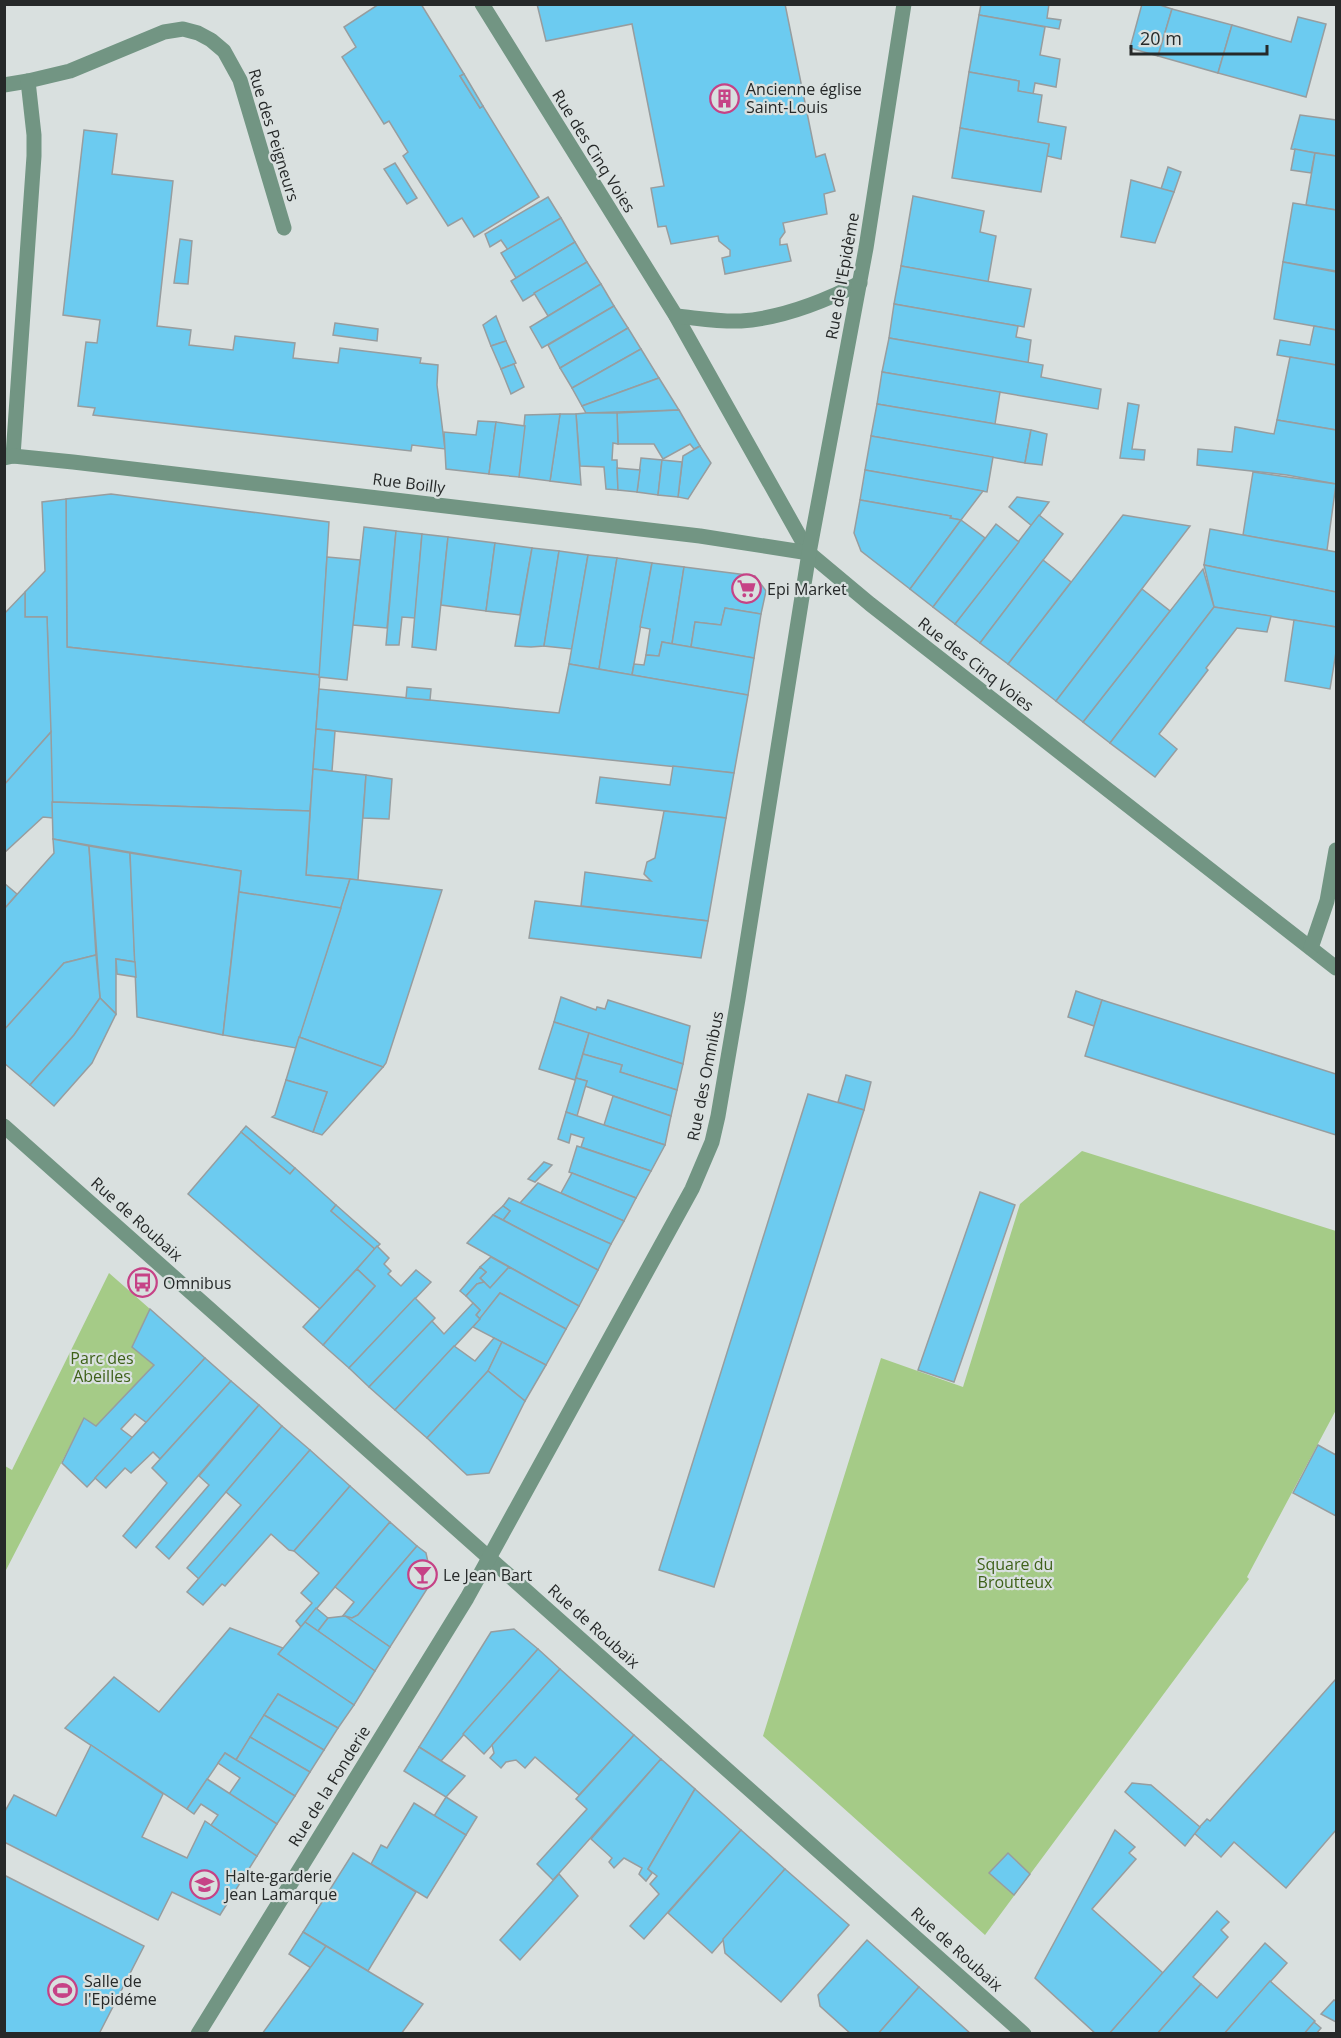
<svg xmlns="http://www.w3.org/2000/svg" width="1341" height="2038" font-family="'Open Sans',sans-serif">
	<rect width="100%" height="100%" fill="#d9e0df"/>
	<g fill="#a5cb87">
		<polygon points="1082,1151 1336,1231 1336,1410 1247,1577 1249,1579 985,1935 763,1736 881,1358 963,1387 1020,1204"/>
		<polygon points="109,1273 150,1309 132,1347 154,1365 96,1426 84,1419 5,1572 5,1466 12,1470"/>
	</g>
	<g fill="#6ccbf0" stroke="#979d9f" stroke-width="1.5">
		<polygon points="379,4 421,4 464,74 460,76 480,108 483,106 539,197 474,237 462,218 448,226 403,156 408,152 389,121 384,124 342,57 356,47 344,27"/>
		<polygon points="537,4 785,4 816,157 825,154 835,191 824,194 827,214 783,223 785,232 780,239 780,245 787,244 791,261 725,274 722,258 730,256 730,250 719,241 718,236 671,244 666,226 658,227 651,188 664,186 632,24 546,41"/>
		<polygon points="981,4 1049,4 1047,18 1061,20 1059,29 979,15"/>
		<polygon points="1142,4 1157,4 1172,9 1158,56 1130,48"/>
		<polygon points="1172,9 1232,25 1218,73 1158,56"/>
		<polygon points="979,15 1045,27 1040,55 1060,59 1056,87 1035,83 1033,94 1018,91 1019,81 969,72"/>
		<polygon points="1298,17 1326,24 1306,97 1218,73 1232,25 1291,42"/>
		<polygon points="969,72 1019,81 1018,91 1042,95 1038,122 1066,127 1061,159 1047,156 1049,144 960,128"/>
		<polygon points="464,74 483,106 480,108 460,76"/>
		<polygon points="1300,115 1336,120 1336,156 1291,149"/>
		<polygon points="960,128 1049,144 1041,192 952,178"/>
		<polygon points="84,130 117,134 112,174 173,181 157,326 191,330 189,345 233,350 235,336 295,343 293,358 338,363 340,348 421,358 420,363 438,365 437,385 445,449 412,445 411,451 93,415 95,408 78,406 86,342 97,343 100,320 63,315"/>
		<polygon points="1295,149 1315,153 1311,173 1291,170"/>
		<polygon points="1315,153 1336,156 1336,210 1306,205"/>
		<polygon points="395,163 417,198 407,204 384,169"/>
		<polygon points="1168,167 1181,172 1174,192 1161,189"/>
		<polygon points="1131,180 1174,192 1155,243 1121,237"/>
		<polygon points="913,196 984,211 980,232 996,236 988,282 901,266"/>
		<polygon points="548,197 561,218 508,250 501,240 490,247 485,234"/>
		<polygon points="1293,203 1336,210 1336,271 1283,262"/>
		<polygon points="561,218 575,242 516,278 501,253"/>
		<polygon points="180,239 192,241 188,284 174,283"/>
		<polygon points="575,242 587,262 523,301 511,281"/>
		<polygon points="587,262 601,284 548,316 534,293"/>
		<polygon points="1283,262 1336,272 1336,330 1274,319"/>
		<polygon points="901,266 1031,289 1024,327 894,304"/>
		<polygon points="601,284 614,306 542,348 530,327"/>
		<polygon points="894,304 1018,326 1016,337 1031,340 1028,363 889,338"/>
		<polygon points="614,306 628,328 560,368 548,345"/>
		<polygon points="496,316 506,341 491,346 483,325"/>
		<polygon points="335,323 378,329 377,341 333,335"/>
		<polygon points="1314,326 1336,330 1336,365 1277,355 1280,340 1310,345"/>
		<polygon points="628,328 641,349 572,388 560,368"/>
		<polygon points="889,338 1043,365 1041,377 1101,389 1098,409 882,372"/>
		<polygon points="506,341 516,363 501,369 491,346"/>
		<polygon points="641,349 659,378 582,406 572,388"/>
		<polygon points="1290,357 1336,365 1336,430 1277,420"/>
		<polygon points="514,364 524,387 511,394 501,369"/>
		<polygon points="882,372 1000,392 995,424 877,404"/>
		<polygon points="659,378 679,410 586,413 582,406"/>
		<polygon points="1128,403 1139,405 1132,449 1145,450 1144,460 1120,458"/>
		<polygon points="877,404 1031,430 1025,463 871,436"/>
		<polygon points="679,410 700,446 694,449 690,444 663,459 654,444 618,444 617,413"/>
		<polygon points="586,413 617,413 618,444 613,443 612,460 617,460 618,490 606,489 604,467 580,466 576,414"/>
		<polygon points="560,414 576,414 581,485 550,481"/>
		<polygon points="560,414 550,481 519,477 525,415"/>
		<polygon points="1277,420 1336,430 1336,484 1287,475 1197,465 1198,449 1232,452 1235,427 1274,434"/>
		<polygon points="478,421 496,422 489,474 446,469 444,432 476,435"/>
		<polygon points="496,422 525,426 519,477 489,474"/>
		<polygon points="1031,430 1047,434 1042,465 1025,463"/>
		<polygon points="871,436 993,457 987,492 865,470"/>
		<polygon points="700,446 711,463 688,499 678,497 683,456"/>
		<polygon points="641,458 662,460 658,495 637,492"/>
		<polygon points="662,460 682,462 678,497 658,495"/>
		<polygon points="617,468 640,470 637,492 618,490"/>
		<polygon points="865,470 956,486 983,491 961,520 950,518 951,516 860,500"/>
		<polygon points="1253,472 1336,484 1327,550 1243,535"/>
		<polygon points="111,494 329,522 320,675 67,647 66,499"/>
		<polygon points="1017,497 1049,502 1032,526 1009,507"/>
		<polygon points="66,499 67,647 320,675 310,811 52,802 47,617 25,617 25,592 45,571 42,502"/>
		<polygon points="860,500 951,516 950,518 961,520 910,589 861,551 854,533"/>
		<polygon points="1039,515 1063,534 980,643 955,624"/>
		<polygon points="1123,515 1190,526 1056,701 1008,664"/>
		<polygon points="961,520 985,538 933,607 910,589"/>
		<polygon points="996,524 1019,542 955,624 933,607"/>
		<polygon points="364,527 396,531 387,628 353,625"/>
		<polygon points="1210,529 1336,552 1336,592 1204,565"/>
		<polygon points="396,531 422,534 415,618 402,617 399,645 386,645"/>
		<polygon points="422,534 448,537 436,650 412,647"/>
		<polygon points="448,537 495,543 486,611 441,605"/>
		<polygon points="495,543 532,548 520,615 486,611"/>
		<polygon points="532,548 559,551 544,646 531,647 515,646"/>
		<polygon points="559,551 588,555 572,649 544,646"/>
		<polygon points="588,555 617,558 599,669 569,664"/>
		<polygon points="327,557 360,560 347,680 319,677"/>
		<polygon points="617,558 652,563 632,675 599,669"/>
		<polygon points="1043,560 1071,582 1008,664 980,643"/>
		<polygon points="652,563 684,567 672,644 662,642 659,656 646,655 650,629 640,627"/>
		<polygon points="1204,565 1336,592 1336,627 1214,607"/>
		<polygon points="684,567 755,576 766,591 761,614 725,608 721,625 695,622 691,647 672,644"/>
		<polygon points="1203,569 1214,607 1110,743 1083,722"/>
		<polygon points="1142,589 1170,611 1083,722 1056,701"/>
		<polygon points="25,592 25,617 47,617 51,732 4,785 4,614"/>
		<polygon points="1214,607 1271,616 1267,632 1237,628 1206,668 1208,670 1159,734 1177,749 1155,777 1110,743"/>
		<polygon points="725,608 761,614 754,658 691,647 695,622 721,625"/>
		<polygon points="1294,620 1336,627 1336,652 1330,689 1285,681"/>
		<polygon points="662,642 754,658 748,695 632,675 634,664 644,665 646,655 659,656"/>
		<polygon points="569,664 748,695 734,773 316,729 319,689 559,713"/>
		<polygon points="407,687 431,689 430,700 406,698"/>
		<polygon points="316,729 335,731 332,771 313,769"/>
		<polygon points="51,732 53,818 43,817 4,853 4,785"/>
		<polygon points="673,766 734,773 726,818 596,803 600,777 670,785"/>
		<polygon points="313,769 366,775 358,880 306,875"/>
		<polygon points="366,775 392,779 389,819 363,818"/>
		<polygon points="52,802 310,811 306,875 350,879 341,908 239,892 241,871 53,839"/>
		<polygon points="664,811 726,818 708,921 581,906 585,872 651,881 644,874 647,862 655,858"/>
		<polygon points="53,839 89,846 96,955 64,963 5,1029 4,909 54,853"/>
		<polygon points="89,846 130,853 135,962 116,959 116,1014 100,998"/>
		<polygon points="130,853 241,871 223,1035 137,1017"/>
		<polygon points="350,879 442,890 386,1063 383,1067 299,1037"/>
		<polygon points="4,883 17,894 4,909"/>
		<polygon points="239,892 341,908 296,1048 223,1035"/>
		<polygon points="535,901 708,921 701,958 529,938"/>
		<polygon points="96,955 100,998 74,1035 30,1085 4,1063 4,1030 64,963"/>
		<polygon points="116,959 135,962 136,977 117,974"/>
		<polygon points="1076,991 1102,1000 1094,1026 1068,1017"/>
		<polygon points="561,997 596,1010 597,1007 605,1009 608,1000 690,1026 683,1064 554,1022"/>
		<polygon points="100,998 116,1014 92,1063 54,1106 30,1085 74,1035"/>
		<polygon points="1102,1000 1336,1074 1336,1135 1085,1056"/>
		<polygon points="554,1022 589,1033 575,1080 539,1069"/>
		<polygon points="589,1033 683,1064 677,1090 620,1072 622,1065 583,1054"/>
		<polygon points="299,1037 383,1067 322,1135 313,1132 327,1092 286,1080"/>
		<polygon points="583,1054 622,1065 620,1072 677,1090 671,1116 585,1086 587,1081 576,1078"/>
		<polygon points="846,1075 871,1082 864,1110 838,1102"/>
		<polygon points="576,1078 587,1081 577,1116 566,1112"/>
		<polygon points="286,1080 327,1092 313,1132 272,1117 275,1115"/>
		<polygon points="808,1094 864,1110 714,1587 659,1570"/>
		<polygon points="613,1096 671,1116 665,1145 604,1125"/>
		<polygon points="566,1112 604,1125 665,1145 651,1171 581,1147 584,1138 571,1134 569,1143 558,1139"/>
		<polygon points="246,1126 295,1168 290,1174 241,1132"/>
		<polygon points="241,1132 290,1174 295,1168 336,1205 331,1211 375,1249 320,1309 188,1194"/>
		<polygon points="577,1146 651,1171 636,1198 569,1172"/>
		<polygon points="544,1162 552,1165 535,1182 528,1179"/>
		<polygon points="572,1173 636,1198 624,1221 561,1193"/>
		<polygon points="538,1183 624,1221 611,1244 520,1203"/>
		<polygon points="980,1192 1015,1205 954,1382 918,1370"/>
		<polygon points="509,1198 611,1244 598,1270 503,1220 510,1211 503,1206"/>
		<polygon points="336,1205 380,1244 375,1249 331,1211"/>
		<polygon points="503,1206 510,1211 503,1220 493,1215"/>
		<polygon points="493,1215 598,1270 579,1306 467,1243"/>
		<polygon points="377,1246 389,1258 384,1264 391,1271 388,1274 401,1286 416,1270 431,1282 349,1368 323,1345 375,1286 357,1269"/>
		<polygon points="491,1257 509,1267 490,1288 480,1278 486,1272 480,1267"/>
		<polygon points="480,1267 486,1272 480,1278 484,1282 477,1284 466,1296 460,1291"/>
		<polygon points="509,1267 579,1306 566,1329 500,1293 480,1319 476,1315 480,1310 466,1296 477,1284 484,1282 490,1288"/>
		<polygon points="357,1269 375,1286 323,1345 303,1327"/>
		<polygon points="500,1293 566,1329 546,1365 473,1327"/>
		<polygon points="415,1298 435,1318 369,1387 349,1368"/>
		<polygon points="473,1303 480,1310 476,1315 480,1319 395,1410 369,1387 432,1321 444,1334"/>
		<polygon points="150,1309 205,1358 147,1423 135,1414 121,1429 133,1438 87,1487 62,1463 84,1418 96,1426 154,1365 132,1347"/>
		<polygon points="494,1338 502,1342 488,1371 427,1438 395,1410 454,1346 475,1361"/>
		<polygon points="502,1342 546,1365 525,1401 488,1371"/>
		<polygon points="205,1358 231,1381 160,1459 153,1452 131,1473 125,1468 106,1488 95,1478"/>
		<polygon points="488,1371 525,1401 489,1473 467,1475 427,1438"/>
		<polygon points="231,1381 259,1405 136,1548 123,1536 167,1483 152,1468"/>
		<polygon points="259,1405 282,1426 169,1559 156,1547 209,1485 199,1476"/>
		<polygon points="282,1426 310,1450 199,1579 187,1568 241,1505 226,1492"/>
		<polygon points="1318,1445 1336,1455 1336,1516 1293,1493"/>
		<polygon points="310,1450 350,1486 294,1551 289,1550 271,1534 225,1586 222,1584 203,1605 187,1592"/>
		<polygon points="350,1486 390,1522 301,1627 296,1621 312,1603 301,1593 319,1573 294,1551"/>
		<polygon points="390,1522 417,1546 358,1615 352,1618 342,1617 354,1602 335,1587"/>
		<polygon points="417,1546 426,1553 432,1581 390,1647 345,1616 352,1618 358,1615"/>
		<polygon points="316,1608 328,1618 318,1631 305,1622"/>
		<polygon points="345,1616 390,1647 375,1671 318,1631 328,1618"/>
		<polygon points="305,1622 375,1671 354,1705 278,1654"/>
		<polygon points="230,1628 283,1648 278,1654 354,1705 338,1728 278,1694 236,1760 225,1753 187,1809 65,1728 114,1677 159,1712"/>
		<polygon points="514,1629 538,1649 441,1761 419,1747 491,1632"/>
		<polygon points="538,1649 560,1669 484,1754 463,1734"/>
		<polygon points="560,1669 634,1735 579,1795 535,1757 525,1768 516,1760 506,1762 501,1768 490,1758 494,1753 492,1745"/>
		<polygon points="1336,1679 1336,1830 1286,1888 1234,1842 1221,1857 1194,1833 1207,1819 1210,1821"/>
		<polygon points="278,1694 338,1728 324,1750 264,1715"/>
		<polygon points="264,1715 324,1750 310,1772 250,1737"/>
		<polygon points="634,1735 661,1759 553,1880 537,1864 587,1809 576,1799"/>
		<polygon points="250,1737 310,1772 295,1796 236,1760"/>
		<polygon points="91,1745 163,1794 142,1837 187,1858 205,1821 257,1856 220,1915 172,1892 158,1920 4,1842 4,1813 14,1795 56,1816"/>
		<polygon points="419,1747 465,1776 446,1797 404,1771"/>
		<polygon points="225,1753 295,1796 277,1824 229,1794 240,1778 218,1763"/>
		<polygon points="661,1759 695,1789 648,1869 652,1873 646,1881 639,1874 642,1868 624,1858 614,1868 609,1862 612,1858 591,1839"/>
		<polygon points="207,1779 277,1824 257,1856 211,1825 218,1815 201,1804 194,1814 187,1809"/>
		<polygon points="1132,1783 1151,1785 1200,1827 1185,1846 1125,1792"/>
		<polygon points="695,1789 741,1830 644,1939 630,1926 659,1894 650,1884 657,1876 648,1869"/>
		<polygon points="446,1797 477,1817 466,1835 434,1816"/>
		<polygon points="414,1803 466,1835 427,1898 371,1864 381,1845 387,1848"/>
		<polygon points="741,1830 785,1869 712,1953 668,1913"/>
		<polygon points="1115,1830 1135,1847 1129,1853 1136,1859 1092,1909 1163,1973 1109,2034 1096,2034 1035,1978"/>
		<polygon points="353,1853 416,1892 368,1971 303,1932"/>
		<polygon points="1008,1853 1030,1874 1014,1895 989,1873"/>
		<polygon points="785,1869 849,1925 781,2002 725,1953 723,1939"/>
		<polygon points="559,1874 578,1896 520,1960 500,1940"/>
		<polygon points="4,1875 144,1946 99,2034 4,2034"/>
		<polygon points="1217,1911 1229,1922 1221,1930 1228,1937 1193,1977 1201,1984 1157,2034 1109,2034"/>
		<polygon points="303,1932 326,1946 311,1968 289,1954"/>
		<polygon points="867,1940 919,1987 878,2034 851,2034 820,2006 818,1995"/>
		<polygon points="1265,1943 1287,1963 1224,2034 1157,2034 1201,1984 1217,1998"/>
		<polygon points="326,1946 423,2004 401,2034 262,2034"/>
		<polygon points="1270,1981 1315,2021 1304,2034 1224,2034"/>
		<polygon points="919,1987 971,2034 878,2034"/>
		<polygon points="1334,2000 1336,2001 1336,2022 1321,2014"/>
		<polygon points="1314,2022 1321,2028 1316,2034 1304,2034"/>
	</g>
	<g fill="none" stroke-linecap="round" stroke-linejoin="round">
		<g stroke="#729583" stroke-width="15">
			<polyline points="482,4 676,316 809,553 870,604 1336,968"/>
			<polyline points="4,85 28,81 70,71 164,32 183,29 198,33 211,40 224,51 240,80 284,228"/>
			<path d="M676,316C697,318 719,322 741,321C783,318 823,302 860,283"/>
			<polyline points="13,456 34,156 34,135 28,81"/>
			<polyline points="4,458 13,456 73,462 700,536 809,553"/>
			<polyline points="1311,948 1327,901 1336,850"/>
			<polyline points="4,1126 1024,2034"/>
			<polyline points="198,2034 467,1598 692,1189 712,1142 718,1116 738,999 809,553 866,248 904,4"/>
		</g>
	</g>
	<defs>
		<symbol id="building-ring" viewBox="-11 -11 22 22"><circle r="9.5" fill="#d9e0df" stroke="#c64286" stroke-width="1.5"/><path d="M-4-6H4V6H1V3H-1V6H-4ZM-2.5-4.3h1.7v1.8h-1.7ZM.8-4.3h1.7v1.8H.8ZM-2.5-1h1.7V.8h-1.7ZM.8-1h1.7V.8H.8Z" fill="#c64286"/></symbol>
		<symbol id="supermarket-ring" viewBox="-11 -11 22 22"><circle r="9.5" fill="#d9e0df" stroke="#c64286" stroke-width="1.5"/><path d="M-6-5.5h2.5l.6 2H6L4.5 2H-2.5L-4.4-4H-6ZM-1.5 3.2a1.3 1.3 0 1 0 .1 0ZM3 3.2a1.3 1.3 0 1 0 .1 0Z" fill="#c64286"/></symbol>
		<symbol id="bus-ring" viewBox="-11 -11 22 22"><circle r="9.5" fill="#d9e0df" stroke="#c64286" stroke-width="1.5"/><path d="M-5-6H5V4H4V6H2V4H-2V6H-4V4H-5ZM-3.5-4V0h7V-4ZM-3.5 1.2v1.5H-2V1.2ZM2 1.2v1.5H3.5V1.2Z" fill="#c64286"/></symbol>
		<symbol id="bar-ring" viewBox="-11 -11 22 22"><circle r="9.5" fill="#d9e0df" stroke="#c64286" stroke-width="1.5"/><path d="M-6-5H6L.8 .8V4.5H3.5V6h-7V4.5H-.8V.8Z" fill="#c64286"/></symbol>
		<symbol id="school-ring" viewBox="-11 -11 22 22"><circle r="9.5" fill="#d9e0df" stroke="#c64286" stroke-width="1.5"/><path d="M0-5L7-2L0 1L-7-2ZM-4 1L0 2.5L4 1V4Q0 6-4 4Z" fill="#c64286"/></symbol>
		<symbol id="stadium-ring" viewBox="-11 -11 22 22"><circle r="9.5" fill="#d9e0df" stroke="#c64286" stroke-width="1.5"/><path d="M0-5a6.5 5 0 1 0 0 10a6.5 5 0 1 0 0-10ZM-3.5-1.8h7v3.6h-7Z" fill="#c64286"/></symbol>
	</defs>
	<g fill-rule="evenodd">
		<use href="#building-ring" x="708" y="82" width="33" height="33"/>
		<use href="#supermarket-ring" x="730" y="572" width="33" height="33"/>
		<use href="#bus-ring" x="126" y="1266" width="33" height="33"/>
		<use href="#bar-ring" x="406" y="1558" width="33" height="33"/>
		<use href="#school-ring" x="188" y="1868" width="33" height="33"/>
		<use href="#stadium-ring" x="46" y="1974" width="33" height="33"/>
	</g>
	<g text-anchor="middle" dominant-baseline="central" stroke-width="4.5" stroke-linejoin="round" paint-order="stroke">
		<g font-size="16" fill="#262929" stroke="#d9e0df" text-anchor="start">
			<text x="746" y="89">Ancienne église<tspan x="746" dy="18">Saint-Louis</tspan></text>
			<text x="767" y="589">Epi Market</text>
			<text x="163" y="1283">Omnibus</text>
			<text x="443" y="1575">Le Jean Bart</text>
			<text x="225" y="1876">Halte-garderie<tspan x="225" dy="18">Jean Lamarque</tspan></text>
			<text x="84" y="1981">Salle de<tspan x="84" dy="18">l'Epidéme</tspan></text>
		</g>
		<g font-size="16" fill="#262929" stroke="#d9e0df">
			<text transform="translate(274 135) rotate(73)">Rue des Peigneurs</text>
			<text transform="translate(594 151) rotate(58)">Rue des Cinq Voies</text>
			<text transform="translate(842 276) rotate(-80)">Rue de l'Epidème</text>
			<text transform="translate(409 483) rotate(7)">Rue Boilly</text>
			<text transform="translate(976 664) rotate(38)">Rue des Cinq Voies</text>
			<text transform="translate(705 1076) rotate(-79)">Rue des Omnibus</text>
			<text transform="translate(137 1219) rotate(42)">Rue de Roubaix</text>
			<text transform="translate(594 1626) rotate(42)">Rue de Roubaix</text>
			<text transform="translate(329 1786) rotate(-58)">Rue de la Fonderie</text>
			<text transform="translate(957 1949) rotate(42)">Rue de Roubaix</text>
		</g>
		<g font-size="16" fill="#3e6119" stroke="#d9e0df">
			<text x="102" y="1358">Parc des<tspan x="102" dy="18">Abeilles</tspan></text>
			<text x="1015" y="1564">Square du<tspan x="1015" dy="18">Broutteux</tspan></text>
		</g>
	</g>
	<rect width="1341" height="2038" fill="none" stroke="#262929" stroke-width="12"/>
	<path d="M1131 45v9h136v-9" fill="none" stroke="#262929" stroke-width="3"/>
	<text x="1140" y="45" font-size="18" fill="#262929" stroke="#d9e0df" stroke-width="4.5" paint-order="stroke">20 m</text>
</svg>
